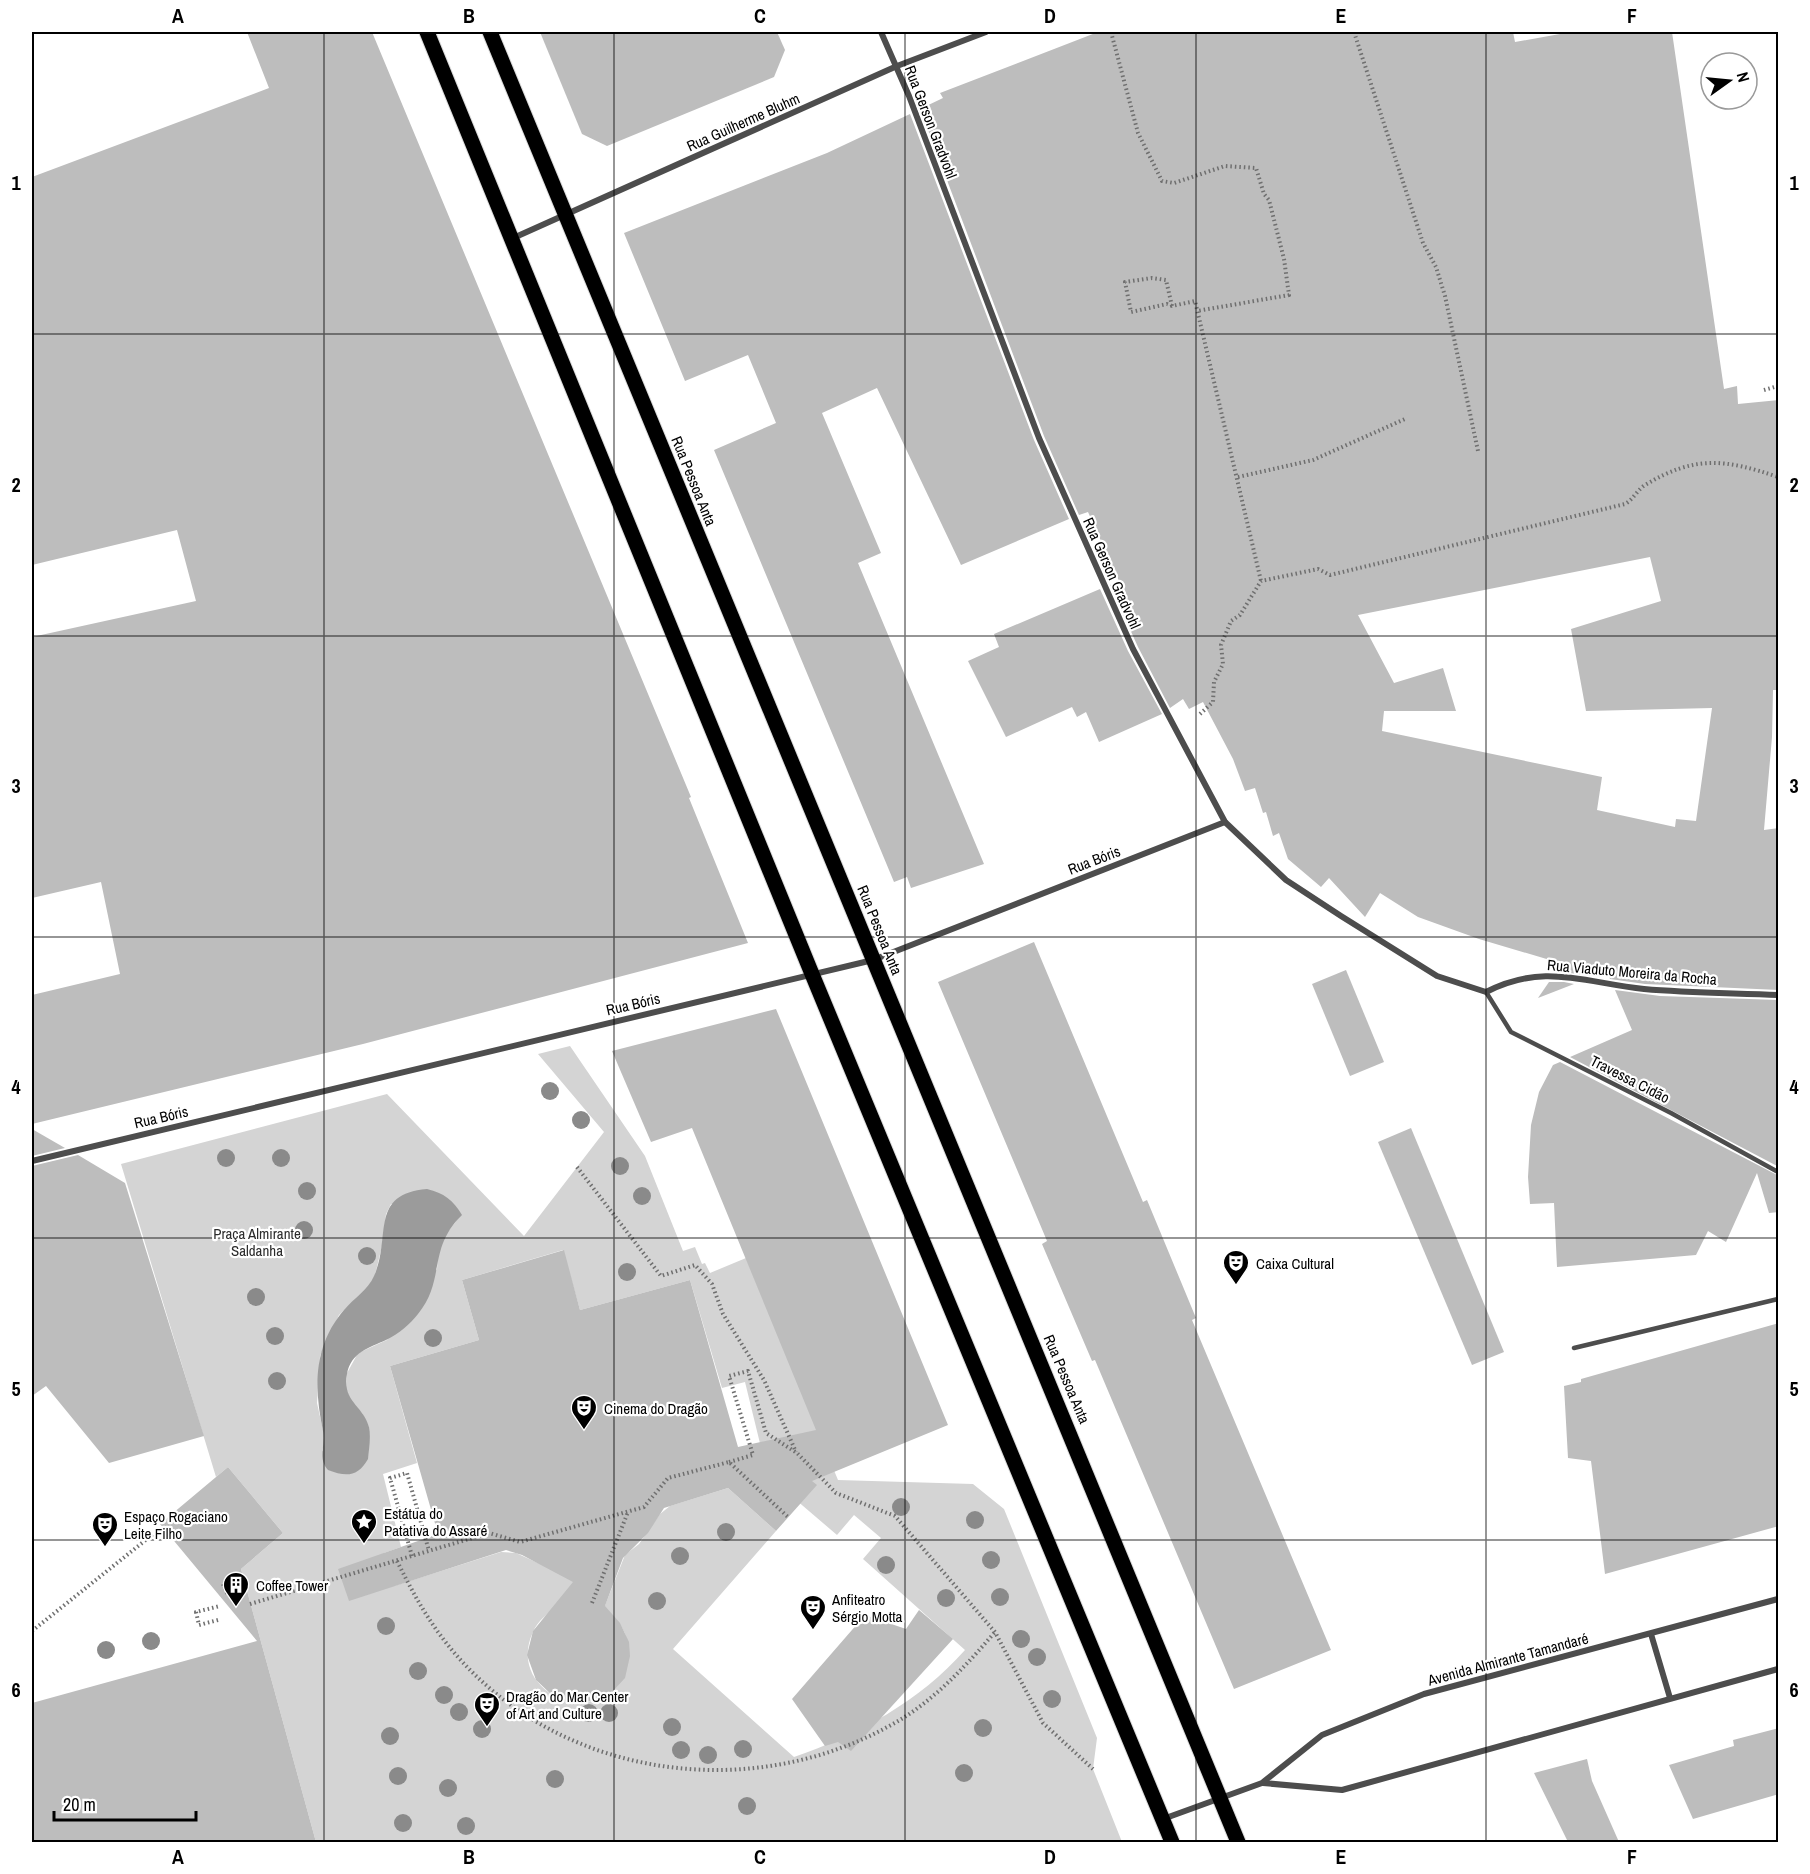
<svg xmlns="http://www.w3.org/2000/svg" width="1810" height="1874" font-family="'Archivo Narrow',sans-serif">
	<rect width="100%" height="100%" fill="#fff"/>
	<path fill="#d4d4d4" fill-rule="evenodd" d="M570,1046L645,1156L683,1251L695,1247L702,1264L705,1263L710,1273L746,1258L838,1480L973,1484L1004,1509L1097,1738L1093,1769L1122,1842H316L241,1569L283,1533L228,1467L216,1477L121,1164L387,1094L524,1236L604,1132L538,1054ZM391,1204L461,1215L443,1238L438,1254L437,1269L387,1340L358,1353L347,1373L346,1388L351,1402L362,1413L369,1427L368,1459L322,1451L325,1439L317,1403L320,1356L339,1315L369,1286L375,1275L382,1246L386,1214ZM563,1250L580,1310L690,1280L722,1388L745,1382L768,1476L837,1535L854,1515L881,1538L863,1559L965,1650C920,1701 858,1735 794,1757L673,1649L776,1531L728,1488L670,1506L660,1514L639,1544L625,1555L604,1608C621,1621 631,1638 628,1659C616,1738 502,1698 533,1632C538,1620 548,1614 557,1606C570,1593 583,1579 595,1566L549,1568L516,1553L501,1552L394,1586L384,1553L401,1547L383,1474L417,1463L390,1366L479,1340L462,1280Z"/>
	<path fill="#9b9b9b" d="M427,1189C444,1193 453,1200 462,1215C427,1249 446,1280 418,1314C410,1324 399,1334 386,1340C369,1348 351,1352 347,1374C342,1402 363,1405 369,1427C371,1437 369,1449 368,1459C358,1477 346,1477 328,1470C317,1457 326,1446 323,1431C314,1388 313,1346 344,1310C354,1298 368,1290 374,1276C392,1238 368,1194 427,1189Z"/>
	<g fill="#bdbdbd" fill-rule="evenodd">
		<polygon points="247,32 372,32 691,797 689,798 748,943 363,1044 32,1124 32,995 120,974 101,882 32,898 32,637 196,601 177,530 32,565 32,177 269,88"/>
		<polygon points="540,32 777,32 785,50 774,77 607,146 582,134"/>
		<path d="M1098,32H1513L1515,42L1571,32H1672L1724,389L1737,386L1738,404L1779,400V690H1773L1772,737L1764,830L1779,828V990L1645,984L1610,979L1606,970L1593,976L1555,971L1560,963L1479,939L1418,917L1380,893L1365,917L1329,878L1321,887L1288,859L1279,833L1273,836L1266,812L1263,813L1255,788L1245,791L1233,759L1203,702L1189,709L1183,699L1170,708L1138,647L1110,585L1119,581L1088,512L1079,515L1044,436L920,109L943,98L940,93ZM1650,557L1661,601L1571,629L1586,711L1712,708L1696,821L1676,819L1675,827L1597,810L1602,777L1382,731L1384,711H1456L1443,668L1394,683L1358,615Z"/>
		<polygon points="910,114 1034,440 1069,519 961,565 877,388 822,413 881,553 858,563 984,864 911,888 907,877 894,882 714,450 776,423 748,355 685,381 624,233 827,153"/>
		<polygon points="1100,589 1128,651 1162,714 1099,742 1086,712 1077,717 1072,707 1006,737 968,661 999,647 994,634"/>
		<polygon points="1034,942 1143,1202 1147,1200 1196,1318 1192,1320 1331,1650 1234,1689 1095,1360 1092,1361 1042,1244 1047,1241 938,982"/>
		<polygon points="1346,970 1384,1062 1350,1076 1312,984"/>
		<polygon points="1549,982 1564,982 1574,984 1538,998"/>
		<polygon points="1615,990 1660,996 1779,1000 1779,1167 1570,1057 1632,1030"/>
		<polygon points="776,1009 948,1425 812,1481 817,1485 776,1531 728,1488 664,1508 648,1533 623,1558 605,1606 620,1623 629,1642 630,1656 625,1678 613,1691 595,1701 570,1703 554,1697 536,1680 527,1655 533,1631 573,1582 522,1555 506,1550 349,1601 338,1569 438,1534 390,1366 479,1340 462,1280 564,1250 580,1310 690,1280 738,1447 816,1430 692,1128 651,1142 612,1051"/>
		<polygon points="1560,1062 1779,1176 1779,1212 1769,1213 1757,1173 1726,1242 1708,1231 1696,1255 1557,1267 1554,1203 1530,1204 1528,1177 1531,1125 1539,1092 1553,1065"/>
		<polygon points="1411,1128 1504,1352 1472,1365 1378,1142"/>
		<polygon points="32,1129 65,1148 32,1156"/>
		<polygon points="78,1155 125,1183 204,1436 109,1463 46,1386 32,1396 32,1166"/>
		<polygon points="1779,1323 1779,1526 1605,1574 1591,1461 1568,1458 1564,1386 1581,1382 1581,1379"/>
		<polygon points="228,1467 283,1533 241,1569 316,1842 32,1842 32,1703 257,1641 160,1524"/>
		<polygon points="919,1610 953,1639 851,1751 838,1742 825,1746 792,1699 865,1615 906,1629"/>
		<polygon points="1779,1728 1779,1794 1693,1819 1669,1765 1734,1746 1733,1740"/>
		<polygon points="1587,1759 1592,1781 1619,1842 1568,1842 1534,1773"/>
	</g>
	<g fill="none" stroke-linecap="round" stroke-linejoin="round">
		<defs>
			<g id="primary">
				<polyline points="427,32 812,974 1172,1842"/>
				<polyline points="490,32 1238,1842"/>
			</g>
		</defs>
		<use href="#primary" stroke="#dbdbdb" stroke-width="17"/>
		<g stroke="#6f6f6f" stroke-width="4" stroke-dasharray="1.5 3" stroke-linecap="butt">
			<polyline points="1111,32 1138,133 1162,181 1174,183 1225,166 1256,168 1264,194 1269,200 1284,259 1289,295 1197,311"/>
			<polyline points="1354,32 1423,243 1436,267 1445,296 1478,451"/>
			<polyline points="1172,306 1166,280 1152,278 1125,282 1131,312 1167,304 1172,306 1195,301 1261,581"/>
			<polyline points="1764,390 1778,386"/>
			<polyline points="1238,477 1313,460 1405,419"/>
			<path d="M1200,714L1213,702L1214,682L1223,664L1221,645L1231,621L1240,615L1261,581L1318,569L1330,575L1625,504C1634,499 1637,490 1645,485C1695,455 1725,459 1778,477"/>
			<polyline points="577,1167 661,1276 695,1265 712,1284 723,1314 764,1380 796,1452"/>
			<polyline points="729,1462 753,1455 729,1376 748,1371 766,1433 797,1453 836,1493 895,1516 995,1632 1043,1723 1093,1769"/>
			<polyline points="412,1556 390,1478 407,1473 429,1551"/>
			<path d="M397,1561C410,1587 423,1612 441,1636C544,1775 742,1808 891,1725C932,1703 965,1667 995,1632"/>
			<polyline points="223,1584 228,1595"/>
			<polyline points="592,1603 628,1512"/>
			<polyline points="250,1604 489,1533 520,1542 644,1507 668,1478 729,1462 788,1517"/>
			<polyline points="218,1620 199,1625 196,1612 220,1606"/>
			<polyline points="32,1631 162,1527"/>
		</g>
		<g stroke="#4d4d4d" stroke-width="4.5">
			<polyline points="1486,992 1511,1032 1671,1113 1778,1172"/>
			<polyline points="1574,1348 1778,1299"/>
		</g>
		<g stroke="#4d4d4d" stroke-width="6">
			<path d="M881,32L909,96L1039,438L1133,649L1225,822L1286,880L1341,916L1437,976L1486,992C1544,962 1585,983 1644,989C1689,993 1734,993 1778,995"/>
			<polyline points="511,239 897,66 986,32"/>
			<polyline points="32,1161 873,960 1225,822"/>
			<polyline points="1651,1634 1670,1698"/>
			<polyline points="1263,1783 1342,1790 1778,1669"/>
			<polyline points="1163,1819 1262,1783 1322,1735 1424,1694 1778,1599"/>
		</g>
		<use href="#primary" stroke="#000" stroke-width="15"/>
	</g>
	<g fill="#8a8a8a">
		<circle cx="550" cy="1091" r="9"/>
		<circle cx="581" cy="1120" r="9"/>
		<circle cx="226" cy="1158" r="9"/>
		<circle cx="281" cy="1158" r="9"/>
		<circle cx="620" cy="1166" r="9"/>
		<circle cx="307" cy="1191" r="9"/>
		<circle cx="642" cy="1196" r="9"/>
		<circle cx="304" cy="1230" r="9"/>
		<circle cx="367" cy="1256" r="9"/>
		<circle cx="627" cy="1272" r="9"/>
		<circle cx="256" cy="1297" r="9"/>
		<circle cx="275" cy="1336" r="9"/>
		<circle cx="433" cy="1338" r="9"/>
		<circle cx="277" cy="1381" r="9"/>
		<circle cx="901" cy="1507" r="9"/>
		<circle cx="975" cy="1520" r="9"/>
		<circle cx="726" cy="1532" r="9"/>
		<circle cx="680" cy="1556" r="9"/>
		<circle cx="991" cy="1560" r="9"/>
		<circle cx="886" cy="1565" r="9"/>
		<circle cx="1000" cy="1597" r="9"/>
		<circle cx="946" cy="1598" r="9"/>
		<circle cx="657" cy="1601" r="9"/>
		<circle cx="386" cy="1626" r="9"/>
		<circle cx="1021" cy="1639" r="9"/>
		<circle cx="151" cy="1641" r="9"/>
		<circle cx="106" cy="1650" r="9"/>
		<circle cx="1037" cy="1657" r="9"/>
		<circle cx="418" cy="1671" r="9"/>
		<circle cx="444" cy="1695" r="9"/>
		<circle cx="1052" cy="1699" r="9"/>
		<circle cx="459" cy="1712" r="9"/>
		<circle cx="589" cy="1713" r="9"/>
		<circle cx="609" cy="1713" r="9"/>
		<circle cx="672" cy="1727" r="9"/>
		<circle cx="983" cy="1728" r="9"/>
		<circle cx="482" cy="1729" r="9"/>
		<circle cx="390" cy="1736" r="9"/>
		<circle cx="743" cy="1749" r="9"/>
		<circle cx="681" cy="1750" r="9"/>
		<circle cx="708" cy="1755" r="9"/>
		<circle cx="964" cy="1773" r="9"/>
		<circle cx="398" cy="1776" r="9"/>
		<circle cx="555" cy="1779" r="9"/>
		<circle cx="448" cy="1788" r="9"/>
		<circle cx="747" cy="1806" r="9"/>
		<circle cx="403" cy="1823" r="9"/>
		<circle cx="466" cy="1826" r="9"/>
	</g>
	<path fill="none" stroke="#000" stroke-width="1.5" stroke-opacity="0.55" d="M324,32V1842M614,32V1842M905,32V1842M1196,32V1842M1486,32V1842M32,334H1778M32,636H1778M32,937H1778M32,1238H1778M32,1540H1778"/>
	<defs>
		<symbol id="theatre-pin" viewBox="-11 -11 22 30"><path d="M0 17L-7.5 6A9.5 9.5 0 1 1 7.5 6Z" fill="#000" stroke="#fff"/><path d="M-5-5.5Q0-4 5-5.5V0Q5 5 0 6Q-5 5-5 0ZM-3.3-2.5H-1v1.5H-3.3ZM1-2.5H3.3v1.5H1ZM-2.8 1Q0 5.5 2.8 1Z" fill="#fff"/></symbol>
		<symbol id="sight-pin" viewBox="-11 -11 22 30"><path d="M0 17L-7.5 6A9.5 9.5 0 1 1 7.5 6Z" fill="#000" stroke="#fff"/><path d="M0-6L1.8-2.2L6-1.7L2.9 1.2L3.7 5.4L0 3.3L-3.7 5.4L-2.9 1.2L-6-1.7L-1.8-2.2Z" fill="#fff"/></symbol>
		<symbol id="building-pin" viewBox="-11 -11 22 30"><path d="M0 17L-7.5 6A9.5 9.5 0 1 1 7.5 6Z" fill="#000" stroke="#fff"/><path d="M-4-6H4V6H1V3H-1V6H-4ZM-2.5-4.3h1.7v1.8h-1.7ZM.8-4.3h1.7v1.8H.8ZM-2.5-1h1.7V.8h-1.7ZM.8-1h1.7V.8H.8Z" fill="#fff"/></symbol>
	</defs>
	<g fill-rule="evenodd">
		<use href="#theatre-pin" x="1221" y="1248" width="30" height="40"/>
		<use href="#theatre-pin" x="569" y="1393" width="30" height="40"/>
		<use href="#sight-pin" x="349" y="1507" width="30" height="40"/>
		<use href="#theatre-pin" x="90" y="1510" width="30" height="40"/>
		<use href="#building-pin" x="221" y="1570" width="30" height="40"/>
		<use href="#theatre-pin" x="798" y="1593" width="30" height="40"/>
		<use href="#theatre-pin" x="472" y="1690" width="30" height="40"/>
	</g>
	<g text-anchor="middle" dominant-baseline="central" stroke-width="4.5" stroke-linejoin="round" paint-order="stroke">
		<g font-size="15" fill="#000" stroke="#fff">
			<text transform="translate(743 122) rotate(-24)">Rua Guilherme Bluhm</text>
			<text transform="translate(931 122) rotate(69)">Rua Gerson Gradvohl</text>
			<text transform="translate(694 481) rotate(68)">Rua Pessoa Anta</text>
			<text transform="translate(1112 573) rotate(66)">Rua Gerson Gradvohl</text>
			<text transform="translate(1094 860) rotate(-21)">Rua Bóris</text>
			<text transform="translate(880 930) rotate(68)">Rua Pessoa Anta</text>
			<text transform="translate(1632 972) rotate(5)">Rua Viaduto Moreira da Rocha</text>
			<text transform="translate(633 1004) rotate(-13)">Rua Bóris</text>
			<text transform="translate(1630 1079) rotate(27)">Travessa Cidão</text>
			<text transform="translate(161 1117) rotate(-13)">Rua Bóris</text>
			<text transform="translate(1067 1379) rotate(67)">Rua Pessoa Anta</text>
			<text transform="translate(1508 1659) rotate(-15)">Avenida Almirante Tamandaré</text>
		</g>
		<g font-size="15" fill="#2b2b2b" stroke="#fff">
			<text x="257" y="1233">Praça Almirante<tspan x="257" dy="17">Saldanha</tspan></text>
		</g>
		<g font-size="15" fill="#000" stroke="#fff" text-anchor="start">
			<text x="1256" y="1263">Caixa Cultural</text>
			<text x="604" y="1408">Cinema do Dragão</text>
			<text x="384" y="1513">Estátua do<tspan x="384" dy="17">Patativa do Assaré</tspan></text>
			<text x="124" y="1516">Espaço Rogaciano<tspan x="124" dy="17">Leite Filho</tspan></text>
			<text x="256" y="1585">Coffee Tower</text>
			<text x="832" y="1599">Anfiteatro<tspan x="832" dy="17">Sérgio Motta</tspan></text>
			<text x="506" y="1696">Dragão do Mar Center<tspan x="506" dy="17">of Art and Culture</tspan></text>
		</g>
	</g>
	<rect width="1810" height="1874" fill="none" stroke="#ffffff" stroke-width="66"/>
	<g transform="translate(1729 81) rotate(75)"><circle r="28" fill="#ffffff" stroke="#999999" stroke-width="1.5"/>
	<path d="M0-4.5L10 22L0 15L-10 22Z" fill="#000000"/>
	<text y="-9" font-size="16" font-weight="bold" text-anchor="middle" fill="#000000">N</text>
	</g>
	<path d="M54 1811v9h142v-9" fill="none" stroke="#000000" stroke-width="3"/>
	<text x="63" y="1811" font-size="18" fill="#000000" stroke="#ffffff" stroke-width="4.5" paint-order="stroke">20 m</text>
	<rect x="33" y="33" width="1744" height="1808" fill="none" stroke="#000" stroke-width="2"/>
	<g font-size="20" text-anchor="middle" font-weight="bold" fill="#000">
		<text x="178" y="23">A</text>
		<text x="469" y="23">B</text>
		<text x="760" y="23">C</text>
		<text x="1050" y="23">D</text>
		<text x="1341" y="23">E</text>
		<text x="1632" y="23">F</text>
		<text x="16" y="190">1</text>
		<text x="1794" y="190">1</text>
		<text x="16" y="492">2</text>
		<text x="1794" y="492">2</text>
		<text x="16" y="793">3</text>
		<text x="1794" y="793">3</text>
		<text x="16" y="1094">4</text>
		<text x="1794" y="1094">4</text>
		<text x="16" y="1396">5</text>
		<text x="1794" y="1396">5</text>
		<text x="16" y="1697">6</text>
		<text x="1794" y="1697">6</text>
		<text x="178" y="1864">A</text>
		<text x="469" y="1864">B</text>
		<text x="760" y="1864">C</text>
		<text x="1050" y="1864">D</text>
		<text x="1341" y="1864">E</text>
		<text x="1632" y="1864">F</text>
	</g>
</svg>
